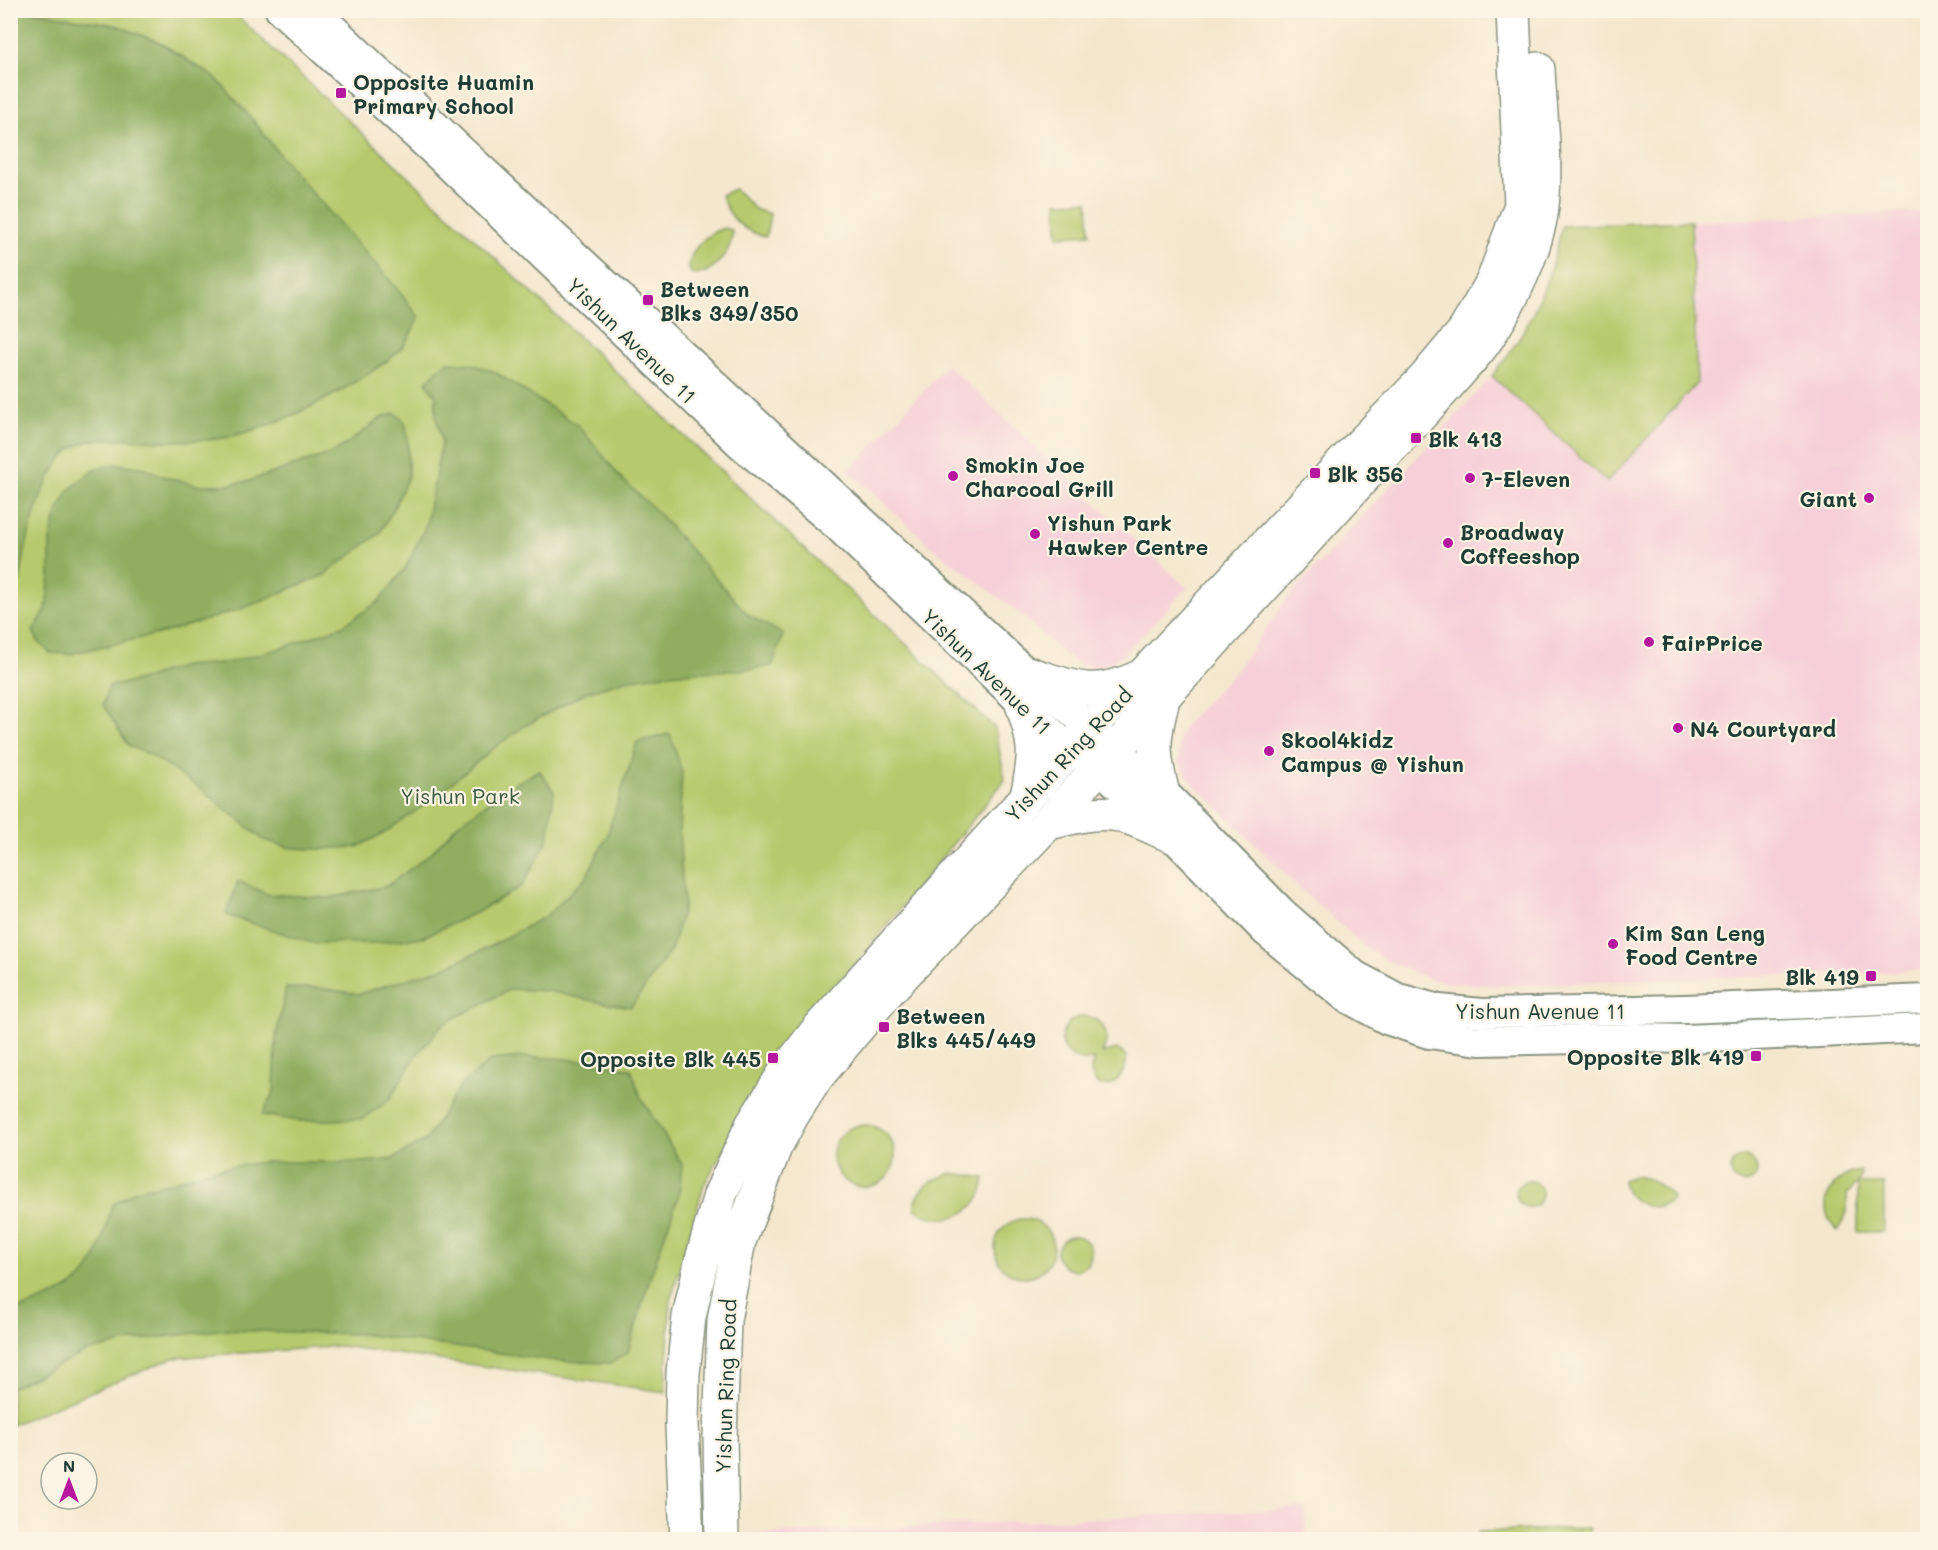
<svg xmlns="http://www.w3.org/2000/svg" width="1938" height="1550" font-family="Mali,sans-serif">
	<rect width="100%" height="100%" fill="#fcf5e5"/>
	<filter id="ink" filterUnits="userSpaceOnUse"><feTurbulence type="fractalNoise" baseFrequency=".0167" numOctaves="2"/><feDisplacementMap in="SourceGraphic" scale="12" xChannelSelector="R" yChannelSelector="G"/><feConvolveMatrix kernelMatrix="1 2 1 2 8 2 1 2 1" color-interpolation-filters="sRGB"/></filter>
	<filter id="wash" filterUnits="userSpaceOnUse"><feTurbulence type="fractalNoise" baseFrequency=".008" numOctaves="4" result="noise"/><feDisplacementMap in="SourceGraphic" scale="24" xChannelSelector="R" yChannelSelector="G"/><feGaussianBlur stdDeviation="1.35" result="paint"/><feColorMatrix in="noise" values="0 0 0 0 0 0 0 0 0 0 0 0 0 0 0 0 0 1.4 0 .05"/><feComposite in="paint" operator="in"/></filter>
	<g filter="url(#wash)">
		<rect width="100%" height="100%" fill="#f4e7cd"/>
		<g fill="#f6cfd8">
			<polygon points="1927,212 1927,970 1496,986 1449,983 1426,978 1383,959 1364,946 1310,898 1191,782 1179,762 1178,740 1186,724 1237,669 1290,595 1492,376 1606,481 1697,383 1691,221"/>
			<polygon points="947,365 1187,588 1123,655 1112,663 1097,667 1080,665 1066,656 1023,616 932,547 849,471"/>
			<polygon points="1305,1508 1306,1539 746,1539 746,1535"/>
		</g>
		<g fill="#b6c96c" stroke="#6a8350" stroke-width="1.5">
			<polygon points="11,11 232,11 995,728 1005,780 821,1006 759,1086 704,1185 671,1299 665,1392 341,1346 173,1358 11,1425"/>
			<path d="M735,189L755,209L770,214L766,237C742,231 729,218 721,195Z"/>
			<polygon points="1088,201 1090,234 1058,236 1057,202"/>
			<path d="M1691,221L1697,383L1607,482L1492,376C1530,330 1550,284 1562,226Z"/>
			<path d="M724,228L732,230C734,251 713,274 693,275L689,269C689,250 706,233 724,228Z"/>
			<path d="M1083,1016C1104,1018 1112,1035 1102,1053L1117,1049L1126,1056C1127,1069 1121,1078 1110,1086L1097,1084C1090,1075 1090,1068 1094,1059C1060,1068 1048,1024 1083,1016Z"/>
			<circle cx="864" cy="1156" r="31"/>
			<circle cx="1744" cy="1170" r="13"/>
			<path d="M1861,1171L1860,1180L1847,1194V1212L1838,1231C1813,1208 1830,1175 1861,1171Z"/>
			<path d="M952,1173L985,1178C981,1214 944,1230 915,1209C916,1188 934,1178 952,1173Z"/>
			<path d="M1634,1176C1652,1178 1662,1185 1673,1198C1657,1217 1624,1202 1623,1180Z"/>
			<circle cx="1529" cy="1194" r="13"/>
			<rect x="1858" y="1184" width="26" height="48"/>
			<circle cx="1024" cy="1248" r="29"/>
			<circle cx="1074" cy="1253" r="17"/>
			<polygon points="1589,1528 1589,1539 1478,1539 1478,1532"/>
		</g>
		<g fill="#90ad60" stroke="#58754a" stroke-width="1.5">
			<path d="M31,11L116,25L159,42L216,78L252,119L287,164L394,285L419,317C414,326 410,338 404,345C393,359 375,369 361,378C320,405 276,425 229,437C212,441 192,440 174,441C144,443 92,429 68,452C39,480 25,543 20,582L11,587L10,11Z"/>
			<polygon points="447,362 471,364 493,371 578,425 621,478 659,514 748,615 783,634 772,666 752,669 665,674 626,680 586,692 525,726 498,745 423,806 384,833 357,847 319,849 291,848 264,840 200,788 152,756 129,746 103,705 109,686 133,682 183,666 230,662 281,648 342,626 378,602 405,569 426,525 442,441 436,416 436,396 426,382"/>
			<polygon points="395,413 405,422 408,439 408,477 393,510 379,534 324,575 244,608 167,632 70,654 50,653 38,641 33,631 46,610 50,575 50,541 57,512 70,489 97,468 118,464 145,468 165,477 197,485 224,485 249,481 332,453 348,443 381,418"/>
			<polygon points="670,734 682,772 679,833 684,906 671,950 631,1007 598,1002 548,991 511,989 443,1024 415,1057 389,1100 362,1119 299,1121 262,1115 274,1091 276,1037 286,988 320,988 358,994 440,969 489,947 546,916 586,877 607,836 637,742"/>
			<polygon points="539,770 554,792 548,840 522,886 479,911 423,937 377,943 313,943 226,915 238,881 267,894 329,898 387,886 429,855 459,823 515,784"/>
			<path d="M522,1057C559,1057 595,1061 631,1069L641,1098L682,1164L679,1194L650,1278L628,1352L611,1363L558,1361L361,1334L219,1330L131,1341L86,1352L11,1388V1312C29,1306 69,1292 82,1278C100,1259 105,1229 112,1205L136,1190L168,1183L214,1169L264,1162H365L393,1159L426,1140L460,1086L491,1060Z"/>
		</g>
	</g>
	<g filter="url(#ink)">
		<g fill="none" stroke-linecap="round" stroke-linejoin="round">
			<defs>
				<g id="minor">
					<polyline points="280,10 445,162 740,444 837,526 1061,741 1110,778 1172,836 1266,932 1345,997 1387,1020 1429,1034 1479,1041 1637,1038 1686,1039 1928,1028"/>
					<polyline points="314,10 459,148 1027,673 1162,790 1283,913 1355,975 1398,998 1439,1009 1482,1013 1685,1009 1928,999"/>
				</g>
				<g id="major">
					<path d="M1027,673C1072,687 1091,699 1137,678"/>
					<path d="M1022,704C1036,745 1036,755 1027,796"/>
					<path d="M1162,790C1152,750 1153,738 1163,699"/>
					<path d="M1048,823C1071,818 1095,810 1119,815C1136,819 1155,829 1172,836"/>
					<polyline points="687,1540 682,1425 683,1373 689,1317 701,1263 720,1195 752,1125 785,1072 820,1027 940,893 1103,713 1143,675 1354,451 1424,379 1465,330 1493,281 1521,205 1513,10"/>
					<path d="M722,1540L720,1437L724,1320L739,1241L775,1147L793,1114L816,1078L890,989L1048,823L1448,385C1461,370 1475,356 1486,340C1510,305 1538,248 1542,206C1547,161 1540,114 1538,69"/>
				</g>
			</defs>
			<use href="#minor" stroke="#8a9280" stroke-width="32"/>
			<use href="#major" stroke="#8a9280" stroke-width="36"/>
			<use href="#minor" stroke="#fff" stroke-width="28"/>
			<use href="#major" stroke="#fff" stroke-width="33"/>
		</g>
	</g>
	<g fill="#b5179e" stroke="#fcf5e5" stroke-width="2">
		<rect x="335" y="87" width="12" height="12" rx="3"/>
		<rect x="642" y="294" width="12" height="12" rx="3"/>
		<rect x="1410" y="432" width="12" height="12" rx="3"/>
		<rect x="1309" y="467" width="12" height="12" rx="3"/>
		<circle cx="953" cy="476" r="6"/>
		<circle cx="1470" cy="478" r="6"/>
		<circle cx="1869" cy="498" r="6"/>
		<circle cx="1035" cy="534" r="6"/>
		<circle cx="1448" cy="543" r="6"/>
		<circle cx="1649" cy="642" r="6"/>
		<circle cx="1678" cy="728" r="6"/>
		<circle cx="1269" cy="751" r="6"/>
		<circle cx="1613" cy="944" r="6"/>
		<rect x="1865" y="970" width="12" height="12" rx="3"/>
		<rect x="878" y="1021" width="12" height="12" rx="3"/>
		<rect x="1750" y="1050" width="12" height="12" rx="3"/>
		<rect x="767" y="1052" width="12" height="12" rx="3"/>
	</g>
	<g text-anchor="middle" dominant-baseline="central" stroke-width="4.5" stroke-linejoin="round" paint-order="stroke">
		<g font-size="21" font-weight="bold" fill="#1f3d34" stroke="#fcf5e5" text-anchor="start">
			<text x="353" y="81">Opposite Huamin<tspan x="353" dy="24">Primary School</tspan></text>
			<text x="660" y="288">Between<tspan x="660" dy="24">Blks 349/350</tspan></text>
			<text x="1428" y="438">Blk 413</text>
			<text x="965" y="464">Smokin Joe<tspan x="965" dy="24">Charcoal Grill</tspan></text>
			<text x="1327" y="473">Blk 356</text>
			<text x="1482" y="478">7-Eleven</text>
			<text x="1857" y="498" text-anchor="end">Giant</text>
			<text x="1047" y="522">Yishun Park<tspan x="1047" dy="24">Hawker Centre</tspan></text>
			<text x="1460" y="531">Broadway<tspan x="1460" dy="24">Coffeeshop</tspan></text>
			<text x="1661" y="642">FairPrice</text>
			<text x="1690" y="728">N4 Courtyard</text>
			<text x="1281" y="739">Skool4kidz<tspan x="1281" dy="24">Campus @ Yishun</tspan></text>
			<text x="1625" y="932">Kim San Leng<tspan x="1625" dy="24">Food Centre</tspan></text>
			<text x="1859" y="976" text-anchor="end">Blk 419</text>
			<text x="896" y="1015">Between<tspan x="896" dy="24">Blks 445/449</tspan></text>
			<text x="1744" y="1056" text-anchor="end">Opposite Blk 419</text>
			<text x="761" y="1058" text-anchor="end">Opposite Blk 445</text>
		</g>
		<g font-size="21" fill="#1f3d34" stroke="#fcf5e5">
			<text transform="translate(632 340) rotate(44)">Yishun Avenue 11</text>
			<text transform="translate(987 671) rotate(44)">Yishun Avenue 11</text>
			<text transform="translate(1068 754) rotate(-47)">Yishun Ring Road</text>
			<text x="1540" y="1010">Yishun Avenue 11</text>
			<text transform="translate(725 1386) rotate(-88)">Yishun Ring Road</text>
		</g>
		<g font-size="21" fill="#3d593f" stroke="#fcf5e5">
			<text x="460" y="795">Yishun Park</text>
		</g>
	</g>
	<rect width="1938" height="1550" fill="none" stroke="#fcf5e5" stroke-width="36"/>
	<g transform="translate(69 1481)"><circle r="28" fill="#fcf5e5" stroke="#a4ab9e" stroke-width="1.5"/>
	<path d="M0-4.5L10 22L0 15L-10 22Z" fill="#b5179e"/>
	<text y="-9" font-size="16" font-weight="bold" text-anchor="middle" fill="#1f3d34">N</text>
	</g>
</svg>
